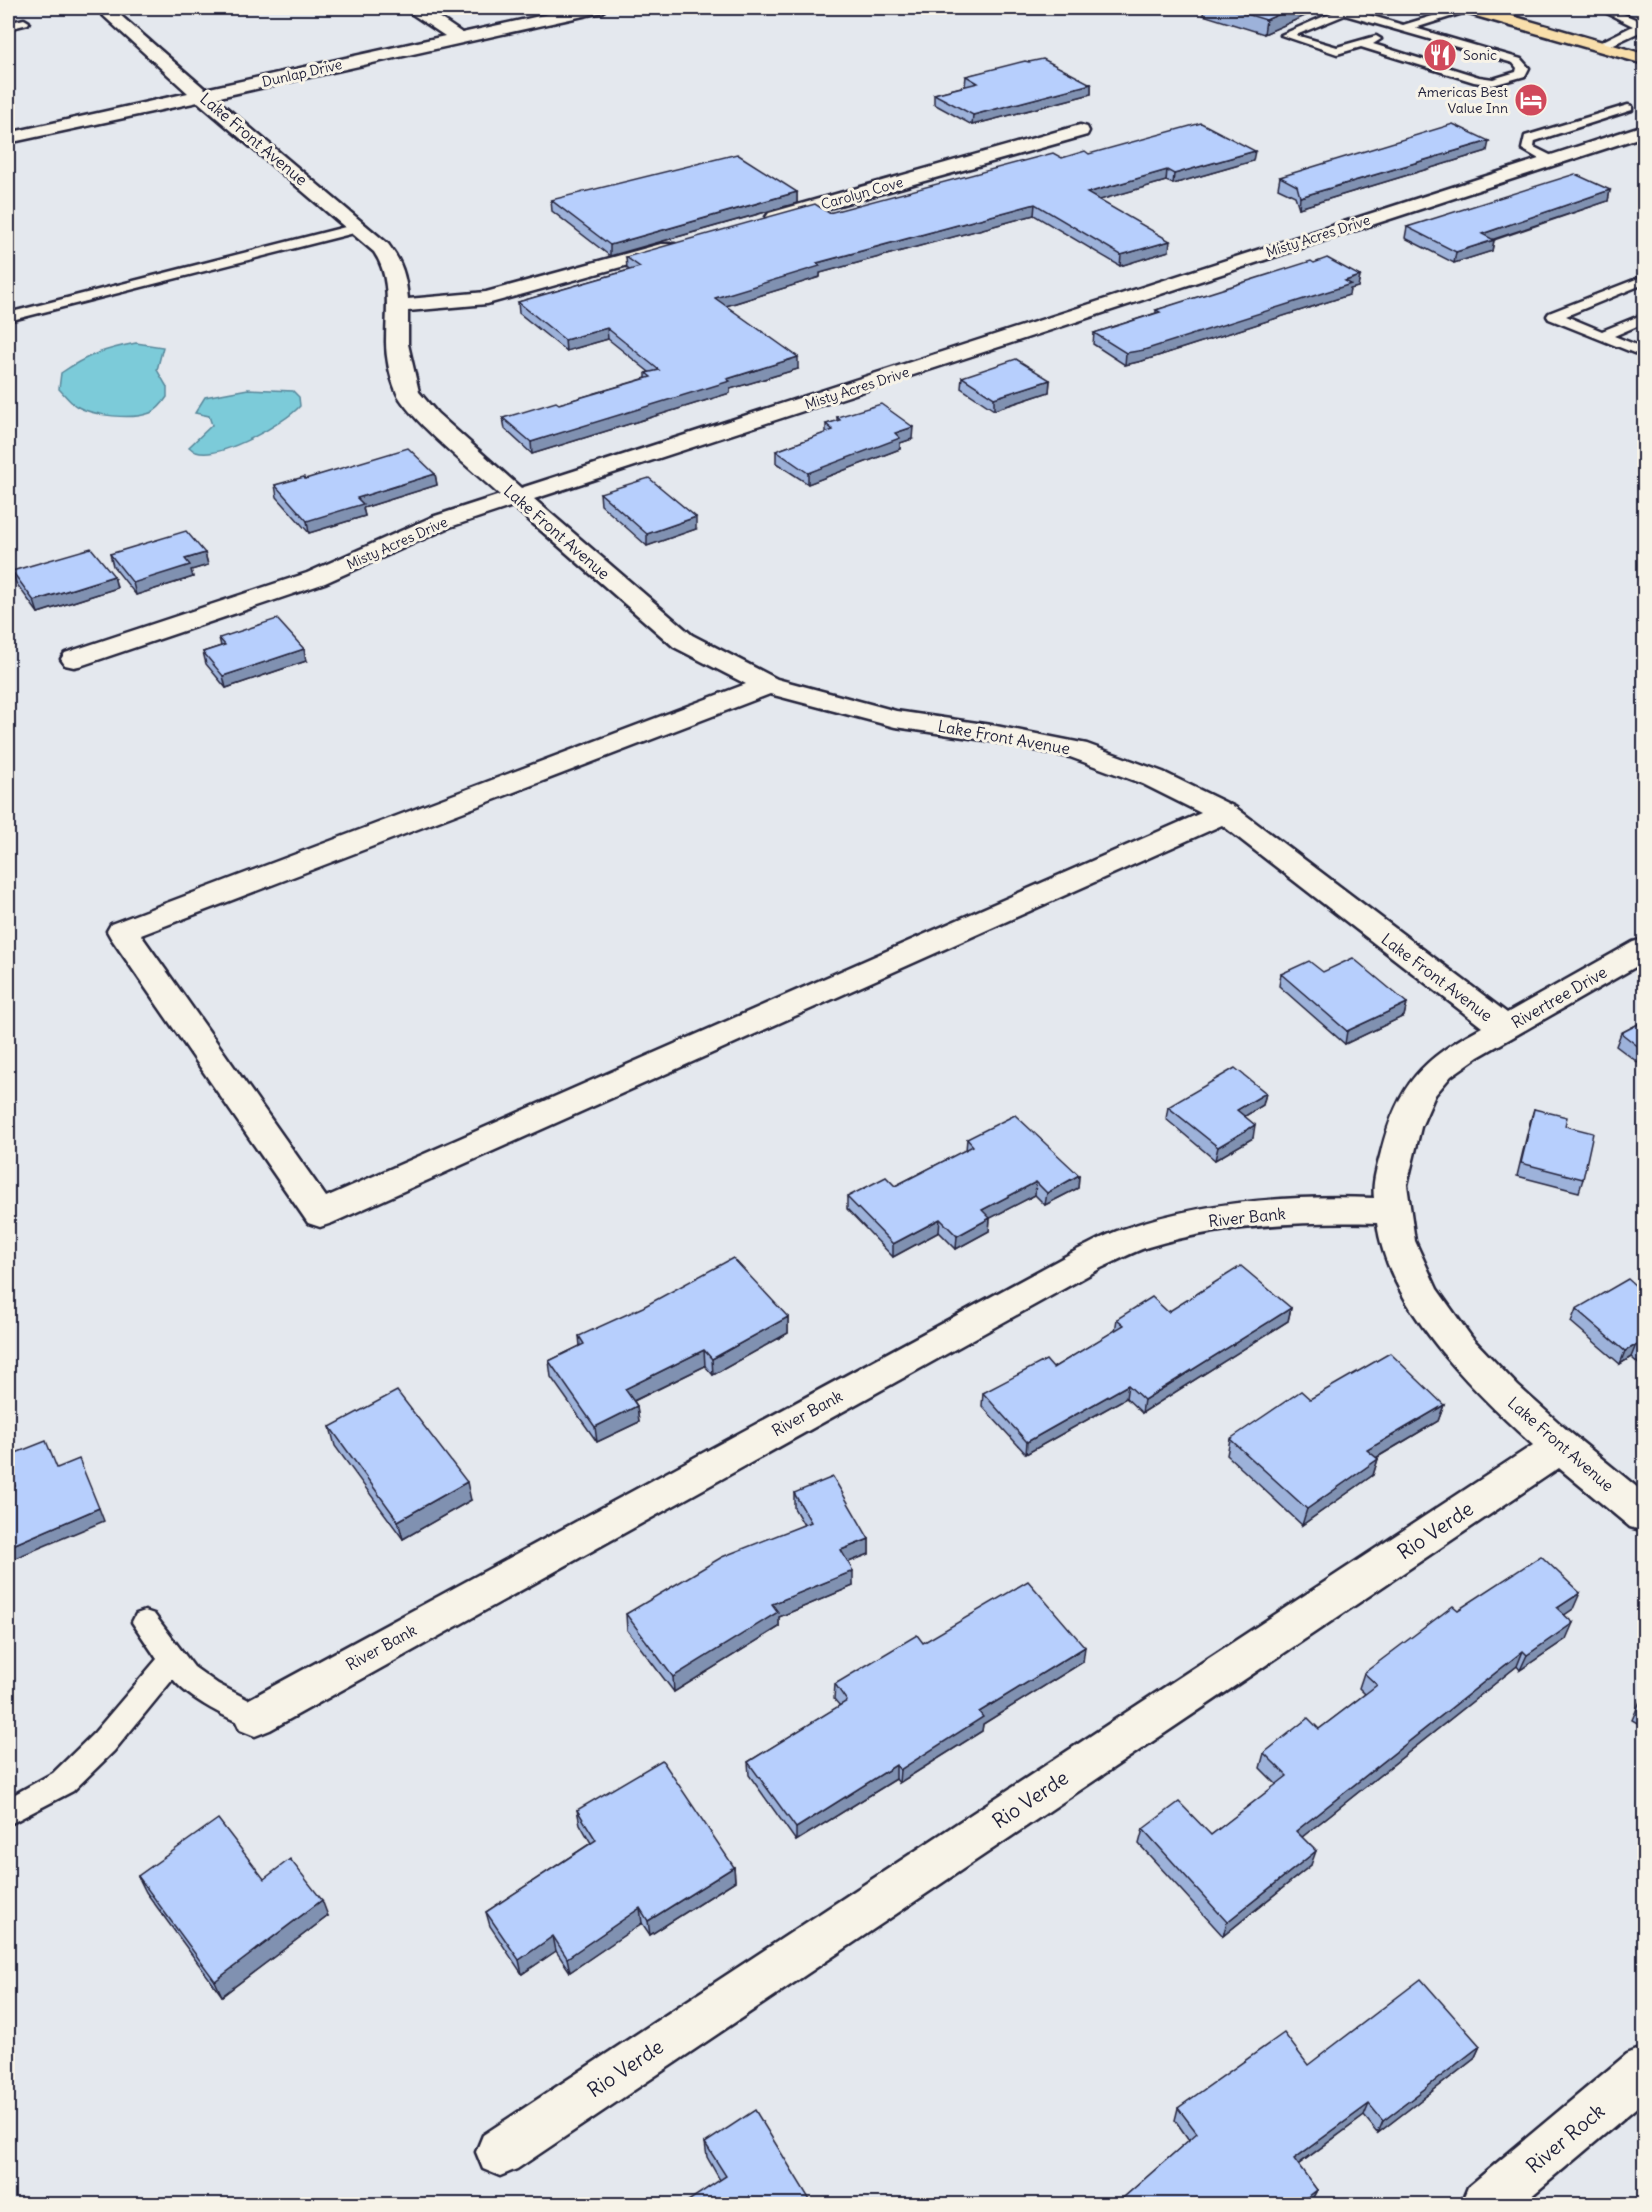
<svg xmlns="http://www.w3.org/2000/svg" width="1652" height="2212" font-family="Delius,sans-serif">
	<rect width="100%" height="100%" fill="#e4e8ee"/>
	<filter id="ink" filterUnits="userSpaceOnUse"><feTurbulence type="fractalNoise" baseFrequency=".0167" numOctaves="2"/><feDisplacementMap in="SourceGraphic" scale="12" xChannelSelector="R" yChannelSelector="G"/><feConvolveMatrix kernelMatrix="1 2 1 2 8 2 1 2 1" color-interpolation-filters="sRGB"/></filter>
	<g filter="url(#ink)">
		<g fill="#7ccbd9" stroke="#58879a" stroke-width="1.5">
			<path d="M136,343L163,347L157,370L167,387V397C163,403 158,410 150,413C132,420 93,416 76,406C70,402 64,394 59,389L61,373C87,355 105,349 136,343Z"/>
			<path d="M248,389L293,391L299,397L300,406C285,423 220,460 196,452C195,452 189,447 189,447L212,425L209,416L195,413L205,397Z"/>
		</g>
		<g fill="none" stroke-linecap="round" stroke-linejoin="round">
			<defs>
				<g id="service">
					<path d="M1327,8H1345L1403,25L1459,8H1473L1472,10L1415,28L1521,59L1529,68L1525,76L1493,85L1474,82L1361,47L1337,54L1281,35L1334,12ZM1345,15L1513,63L1517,68L1516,72L1493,79L1479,77L1373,44L1381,39L1376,36L1337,47L1296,35Z"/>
					<polygon points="1511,8 1523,8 1504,19 1496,19 1496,15"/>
					<polygon points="1597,8 1610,8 1644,23 1644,30 1605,48 1597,48 1597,44 1633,26"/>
					<polygon points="24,19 29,22 28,24 8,29 8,23"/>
					<polygon points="1628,105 1632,106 1632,110 1535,141 1534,147 1554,157 1554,163 1546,163 1522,149 1525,136"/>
					<polygon points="357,224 363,228 362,231 8,321 8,313"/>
					<polygon points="1644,276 1644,284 1566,316 1602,331 1644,314 1644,323 1614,336 1644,348 1644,357 1549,319 1547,316 1549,313"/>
					<path d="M145,1611L154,1614L194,1667L218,1684L264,1708L268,1717L264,1726L255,1729C232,1721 187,1698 173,1679L114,1751L73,1791L8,1825V1798L53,1773L94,1733L157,1659L132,1622L136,1614Z"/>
				</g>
				<g id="minor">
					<path d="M95,8H112L205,89L445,36L409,12L407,8H425L462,33L576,8H605L603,12L597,13L215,98L388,244C402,262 406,276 408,299L486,292L661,244H675L678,248L675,252L487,304L408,311V344L419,392L437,413L521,488L1644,125V136L534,499L692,635L777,679L896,711L991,725L1087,744L1163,772L1235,807L1507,1013L1633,942L1644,939V962L1478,1057L1451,1076L1435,1095L1421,1127L1407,1185L1415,1241L1437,1289L1472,1338L1518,1386L1567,1430L1644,1493V1531L1630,1527L1559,1468L517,2169L500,2176L483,2169L476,2152L483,2135L1533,1445C1473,1391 1388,1307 1377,1223C1301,1221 1221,1225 1148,1247C1132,1252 1117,1261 1101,1268L270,1730L255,1736L240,1730L234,1717L240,1704L1077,1250C1092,1243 1107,1234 1123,1229C1203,1201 1290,1195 1374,1198C1372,1182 1377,1168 1381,1152C1398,1084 1422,1059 1482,1027L1222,825L332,1223L320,1227L308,1223L111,938L107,931L111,924L746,684L674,647L513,506L450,527L325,583L83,665L74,667L65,665L61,659L65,653L307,573L432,517L500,495C477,474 405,416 396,391C390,376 386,358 386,342C386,311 392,278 374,252L198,102L8,143V133L188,93ZM770,694L895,727L991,741L1070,757L1143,784L1201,813L326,1197L141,935Z"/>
					<polygon points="1080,125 1087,127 1089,131 1087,135 783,221 769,221 766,217 769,213"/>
					<polygon points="1644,2047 1644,2101 1522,2204 1461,2204 1468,2187 1627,2054"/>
				</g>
				<polygon id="primary" points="1460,8 1485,8 1644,54 1644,64 1462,12"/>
			</defs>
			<use href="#service" stroke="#22223b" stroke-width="5"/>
			<use href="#minor" stroke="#22223b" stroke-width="5"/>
			<use href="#primary" stroke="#22223b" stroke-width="5"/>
			<use href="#service" fill="#f7f3e8" fill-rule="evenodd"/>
			<use href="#minor" fill="#f7f3e8" fill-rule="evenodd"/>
			<use href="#primary" fill="#f8deab" fill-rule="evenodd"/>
		</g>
		<g fill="#9db2da" stroke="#22223b" stroke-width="1.5">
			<polygon points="1204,8 1308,8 1307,15 1264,34 1203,15"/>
			<polygon points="1029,62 1091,84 1091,94 972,125 934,104 934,94 965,86 966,76"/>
			<polygon points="1487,151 1299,208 1295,196 1278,188 1280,177"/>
			<polygon points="1089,154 1253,161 1173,184 1166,181 1099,200 1169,251 1120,266 1034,215 820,273 820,277 726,306 798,369 730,389 730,393 532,454 505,429 503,418 559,404 646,378 646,373 649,372 608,339 566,351 519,313 518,302 629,270 627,268 626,257 829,213 1062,158"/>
			<polygon points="1610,190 1608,201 1494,240 1492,251 1454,263 1405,238 1407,227"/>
			<polygon points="797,192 797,203 610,256 552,211 551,200"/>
			<polygon points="1314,263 1360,276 1358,287 1350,289 1349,295 1142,361 1125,365 1093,344 1094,333 1156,313 1156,310"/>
			<polygon points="962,377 1050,380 1049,392 994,410 961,388"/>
			<polygon points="837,417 912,439 900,443 900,449 808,484 776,463 776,451 826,433 826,424 837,421"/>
			<polygon points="435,474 437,485 363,508 365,516 309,533 277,497 275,485 305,479"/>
			<polygon points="600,493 696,529 647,546 601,505"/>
			<polygon points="205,553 208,565 191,570 193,577 136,595 113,566 110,554"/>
			<polygon points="12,571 114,576 117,588 38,613 16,583"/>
			<polygon points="219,638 306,661 226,688 206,664 203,652 221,646"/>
			<polygon points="1644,811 1644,830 1638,825 1642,813"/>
			<polygon points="1323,972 1407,1003 1404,1016 1345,1044 1279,986 1281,974"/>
			<polygon points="1644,1021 1644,1067 1616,1046 1621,1033"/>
			<polygon points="1266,1093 1263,1105 1245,1116 1253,1138 1215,1160 1166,1119 1168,1107"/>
			<polygon points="1534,1109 1565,1126 1583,1179 1579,1192 1517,1176 1530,1122"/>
			<polygon points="967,1139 1079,1175 1078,1188 1045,1205 1035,1195 990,1218 989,1231 956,1249 939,1232 893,1257 847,1209 847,1197 895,1186 966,1150"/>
			<polygon points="1644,1293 1644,1369 1631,1357 1620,1364 1571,1322 1576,1309"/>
			<polygon points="1291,1308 1288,1321 1142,1413 1126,1398 1026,1454 982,1406 983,1393 1053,1368 1115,1331 1117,1319 1168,1312"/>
			<polygon points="788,1317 788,1333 713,1375 705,1366 634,1401 637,1406 639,1422 597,1442 551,1377 549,1361 580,1346 579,1336"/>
			<polygon points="1310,1399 1444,1405 1438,1421 1376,1458 1378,1459 1373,1475 1302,1525 1227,1455 1230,1439"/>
			<polygon points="330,1427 471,1500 403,1539 335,1446"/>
			<polygon points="794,1493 869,1539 869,1554 849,1562 853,1586 779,1617 779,1627 674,1692 627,1630 626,1614 804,1525 794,1508"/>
			<polygon points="1573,1609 1564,1615 1566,1639 1520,1670 1517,1666 1302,1837 1311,1865 1223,1936 1139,1844 1143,1829 1211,1835 1277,1785 1260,1768 1264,1753 1319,1729 1365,1694 1359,1688 1364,1673 1458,1610"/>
			<polygon points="923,1643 1083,1662 983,1724 982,1731 899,1783 896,1779 796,1841 749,1775 748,1762 840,1706 834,1699 835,1684"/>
			<polygon points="1644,1692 1644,1727 1632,1720"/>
			<polygon points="577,1810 734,1867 735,1881 650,1935 642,1923 570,1972 556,1951 522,1974 490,1926 486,1912 591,1843 580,1824"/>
			<polygon points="138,1876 264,1879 328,1916 222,1996 146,1892"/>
			<polygon points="1480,2046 1474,2059 1378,2133 1364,2116 1298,2165 1317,2190 1311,2201 1307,2205 1115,2205 1189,2140 1175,2120 1178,2108 1308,2065"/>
			<polygon points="705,2143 813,2205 720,2180 707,2157"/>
		</g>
		<g fill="#8091b1" stroke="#22223b" stroke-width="1.5">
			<polygon points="1293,8 1308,8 1307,15 1264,34 1266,20"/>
			<polygon points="1091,84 1091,94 972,125 973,115"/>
			<polygon points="1489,141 1487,151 1299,208 1300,197"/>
			<polygon points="1255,151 1253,161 1173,184 1174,174"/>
			<polygon points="1167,170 1166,181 1086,204 1087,193"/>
			<polygon points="1610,190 1608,201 1479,244 1482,234"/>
			<polygon points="797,192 797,203 610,256 610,245"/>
			<polygon points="1035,204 1034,215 820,273 820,277 716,309 715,298 817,263"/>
			<polygon points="1494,240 1492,251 1454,263 1456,252"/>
			<polygon points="1170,241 1169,251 1120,266 1121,255"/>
			<polygon points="1360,276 1358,287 1350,289 1349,295 1142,361 1125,365 1126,353"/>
			<polygon points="607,328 608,339 566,351 565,340"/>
			<polygon points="798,357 798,369 730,389 730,393 532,454 531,442 727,379"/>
			<polygon points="1050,380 1049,392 994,410 994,398"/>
			<polygon points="913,427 912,439 900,443 900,449 808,484 808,473 895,433"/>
			<polygon points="435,474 437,485 363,508 365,516 309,533 307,521 357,498"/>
			<polygon points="696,517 696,529 647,546 647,534"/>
			<polygon points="205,553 208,565 191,570 193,577 136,595 133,583 185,559"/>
			<polygon points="114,576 117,588 38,613 34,601"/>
			<polygon points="304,649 306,661 226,688 223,676"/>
			<polygon points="1407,1003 1404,1016 1345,1044 1347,1031"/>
			<polygon points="1266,1093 1263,1105 1234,1123 1237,1110"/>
			<polygon points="1255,1125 1253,1138 1215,1160 1218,1147"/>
			<polygon points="1079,1175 1078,1188 1045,1205 1047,1193"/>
			<polygon points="1036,1182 1035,1195 981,1223 982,1210"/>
			<polygon points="990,1218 989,1231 956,1249 957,1236"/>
			<polygon points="940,1219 939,1232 893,1257 893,1244"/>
			<polygon points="1291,1308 1288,1321 1142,1413 1144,1400"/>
			<polygon points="788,1317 788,1333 713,1375 712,1359"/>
			<polygon points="1636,1345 1631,1357 1620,1364 1625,1351"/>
			<polygon points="704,1350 705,1366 627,1404 625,1389"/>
			<polygon points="1128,1385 1126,1398 1026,1454 1027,1442"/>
			<polygon points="1444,1405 1438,1421 1362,1466 1367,1450"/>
			<polygon points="637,1406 639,1422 597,1442 595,1427"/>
			<polygon points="1378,1459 1373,1475 1302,1525 1307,1509"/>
			<polygon points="467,1482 471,1500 403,1539 398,1521"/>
			<polygon points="99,1508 104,1521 8,1561 8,1547"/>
			<polygon points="869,1539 869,1554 841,1565 841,1550"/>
			<polygon points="853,1571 853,1586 779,1617 779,1627 674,1692 673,1677 772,1604"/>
			<polygon points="1580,1593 1573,1609 1551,1624 1557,1608"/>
			<polygon points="1573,1623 1566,1639 1520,1670 1527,1655"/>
			<polygon points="1085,1647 1083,1662 983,1724 982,1731 899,1783 900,1770 979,1712"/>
			<polygon points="1523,1651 1517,1666 1292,1845 1296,1831"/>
			<polygon points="896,1765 896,1779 796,1841 796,1828"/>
			<polygon points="1316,1851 1311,1865 1223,1936 1227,1922"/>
			<polygon points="734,1867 735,1881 650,1935 648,1921"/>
			<polygon points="322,1900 328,1916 222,1996 215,1981"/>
			<polygon points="640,1908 642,1923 570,1972 567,1958"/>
			<polygon points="553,1936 556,1951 522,1974 519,1960"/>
			<polygon points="1480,2046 1474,2059 1378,2133 1383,2121"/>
			<polygon points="1369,2104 1364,2116 1289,2171 1294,2159"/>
			<polygon points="1317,2190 1311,2201 1307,2205 1297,2205"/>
		</g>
		<g fill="#b7cffd" stroke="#22223b" stroke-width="1.5">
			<polygon points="1227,8 1293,8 1266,20"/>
			<polygon points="1043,59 1091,84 973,115 934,94 978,83 966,76 1025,61 1029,62"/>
			<polygon points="1201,123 1255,151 1174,174 1167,170 1087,193 1170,241 1121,255 1035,204 817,263 820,266 715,298 798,357 727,379 730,381 531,442 503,418 556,402 559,404 651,377 646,373 659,370 607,328 565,340 518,302 640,267 626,257 815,204 829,213 1053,153 1062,158 1085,151 1089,154"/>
			<polygon points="1453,124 1489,141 1300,197 1297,186 1280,177"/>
			<polygon points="737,154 797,192 610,245 551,200"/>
			<polygon points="1575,174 1610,190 1482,234 1494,240 1456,252 1407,227"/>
			<polygon points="1327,258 1360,276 1345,281 1351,284 1144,350 1126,353 1094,333 1160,312 1156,310 1311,261 1314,263"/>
			<polygon points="1016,359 1050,380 994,398 962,377"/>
			<polygon points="881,404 913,427 895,433 900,438 808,473 776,451 833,430 826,424 840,420 837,417"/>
			<polygon points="408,448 435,474 357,498 363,504 307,521 275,485 304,477 305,479"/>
			<polygon points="649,478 696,517 647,534 600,493"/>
			<polygon points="186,531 205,553 185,559 190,565 133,583 110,554"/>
			<polygon points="91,548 114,576 34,601 12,571"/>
			<polygon points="277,619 304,649 223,676 203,652 225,645 219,638"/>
			<polygon points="1353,958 1407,1003 1347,1031 1281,974 1309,961 1323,972"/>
			<polygon points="1644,1021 1644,1051 1621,1033"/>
			<polygon points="1235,1068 1266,1093 1237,1110 1255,1125 1218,1147 1168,1107"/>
			<polygon points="1534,1109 1567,1117 1565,1126 1593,1133 1583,1179 1521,1163"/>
			<polygon points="1015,1115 1079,1175 1047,1193 1036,1182 982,1210 990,1218 957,1236 940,1219 893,1244 847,1197 886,1177 895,1186 973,1146 967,1139"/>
			<polygon points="733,1258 788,1317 712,1359 704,1350 625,1389 637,1406 595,1427 549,1361 584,1344 579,1336 643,1307"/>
			<polygon points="1241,1266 1291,1308 1144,1400 1128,1385 1027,1442 983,1393 1046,1360 1053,1368 1124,1325 1117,1319 1152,1297 1168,1312"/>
			<polygon points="1628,1279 1644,1293 1644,1352 1636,1345 1625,1351 1576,1309"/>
			<polygon points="1390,1353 1444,1405 1367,1450 1378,1459 1307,1509 1230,1439 1301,1391 1310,1399"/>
			<polygon points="397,1391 467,1482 398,1521 330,1427"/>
			<polygon points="46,1441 57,1468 79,1459 99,1508 8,1547 8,1489 15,1486 8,1466 8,1456"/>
			<polygon points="833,1477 869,1539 841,1550 853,1571 772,1604 778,1612 673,1677 626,1614 722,1557 811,1522 794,1493"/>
			<polygon points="1541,1556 1580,1593 1557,1608 1573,1623 1527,1655 1523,1651 1296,1831 1316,1851 1227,1922 1143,1829 1179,1802 1211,1835 1287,1776 1264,1753 1308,1718 1319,1729 1377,1685 1364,1673 1453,1606 1458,1610"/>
			<polygon points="1028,1581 1085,1647 979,1712 983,1717 900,1770 896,1765 796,1828 748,1762 847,1701 835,1684 917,1635 923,1643"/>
			<polygon points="1644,1694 1644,1705 1640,1703"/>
			<polygon points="662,1760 734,1867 648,1921 640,1908 567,1958 553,1936 519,1960 486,1912 596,1840 577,1810"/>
			<polygon points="218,1819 264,1879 290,1859 322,1900 215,1981 138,1876"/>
			<polygon points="1421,1979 1480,2046 1383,2121 1369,2104 1294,2159 1317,2190 1297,2205 1115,2205 1197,2133 1178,2108 1284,2033 1308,2065"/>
			<polygon points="755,2110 813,2205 682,2205 726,2176 705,2143"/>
		</g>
	</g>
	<defs>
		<symbol id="restaurant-disc" viewBox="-11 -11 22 22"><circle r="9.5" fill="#d1495b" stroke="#f7f3e8"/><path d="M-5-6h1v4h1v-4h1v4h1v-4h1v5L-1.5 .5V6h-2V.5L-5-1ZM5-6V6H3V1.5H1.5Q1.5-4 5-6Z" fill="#fff"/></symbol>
		<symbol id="hotel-disc" viewBox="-11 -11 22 22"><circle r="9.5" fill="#d1495b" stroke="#f7f3e8"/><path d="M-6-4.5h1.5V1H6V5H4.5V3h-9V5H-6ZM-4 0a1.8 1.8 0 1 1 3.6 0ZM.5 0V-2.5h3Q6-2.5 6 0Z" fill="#fff"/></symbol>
	</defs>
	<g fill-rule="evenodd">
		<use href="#restaurant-disc" x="1421" y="36" width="38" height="38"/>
		<use href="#hotel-disc" x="1512" y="81" width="38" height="38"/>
	</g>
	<g text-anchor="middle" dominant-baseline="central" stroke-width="6" stroke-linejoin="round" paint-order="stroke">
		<g font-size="14" fill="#22223b" stroke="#f7f3e8" text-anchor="start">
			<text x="1463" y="55">Sonic</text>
			<text x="1508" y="92" text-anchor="end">Americas Best<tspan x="1508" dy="16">Value Inn</tspan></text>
		</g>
		<g font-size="14" fill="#22223b" stroke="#f7f3e8">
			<text transform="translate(302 73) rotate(-13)">Dunlap Drive</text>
			<text transform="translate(862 193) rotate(-16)">Carolyn Cove</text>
			<text transform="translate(1318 236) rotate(-18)">Misty Acres Drive</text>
			<text transform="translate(857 388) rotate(-18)">Misty Acres Drive</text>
			<text transform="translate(397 543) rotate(-24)">Misty Acres Drive</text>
		</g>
		<g font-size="16" fill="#22223b" stroke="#f7f3e8">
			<text transform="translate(254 139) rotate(40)">Lake Front Avenue</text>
			<text transform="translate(557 532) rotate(41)">Lake Front Avenue</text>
			<text transform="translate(1004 737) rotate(10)">Lake Front Avenue</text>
			<text transform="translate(1437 977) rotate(37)">Lake Front Avenue</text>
			<text transform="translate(1559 997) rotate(-30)">Rivertree Drive</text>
			<text transform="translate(1247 1217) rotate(-6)">River Bank</text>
			<text transform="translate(807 1413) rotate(-29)">River Bank</text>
			<text transform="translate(1561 1444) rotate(41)">Lake Front Avenue</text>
			<text transform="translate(381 1647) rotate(-29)">River Bank</text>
		</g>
		<g font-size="20" fill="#22223b" stroke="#f7f3e8">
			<text transform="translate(1435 1530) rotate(-34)">Rio Verde</text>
			<text transform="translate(1030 1799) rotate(-34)">Rio Verde</text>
			<text transform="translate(625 2068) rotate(-34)">Rio Verde</text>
			<text transform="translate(1565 2138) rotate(-40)">River Rock</text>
		</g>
	</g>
	<rect width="1652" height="2212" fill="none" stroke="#f7f3e8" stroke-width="30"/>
	<rect x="15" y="15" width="1622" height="2182" fill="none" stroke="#22223b" stroke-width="2" filter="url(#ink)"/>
</svg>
